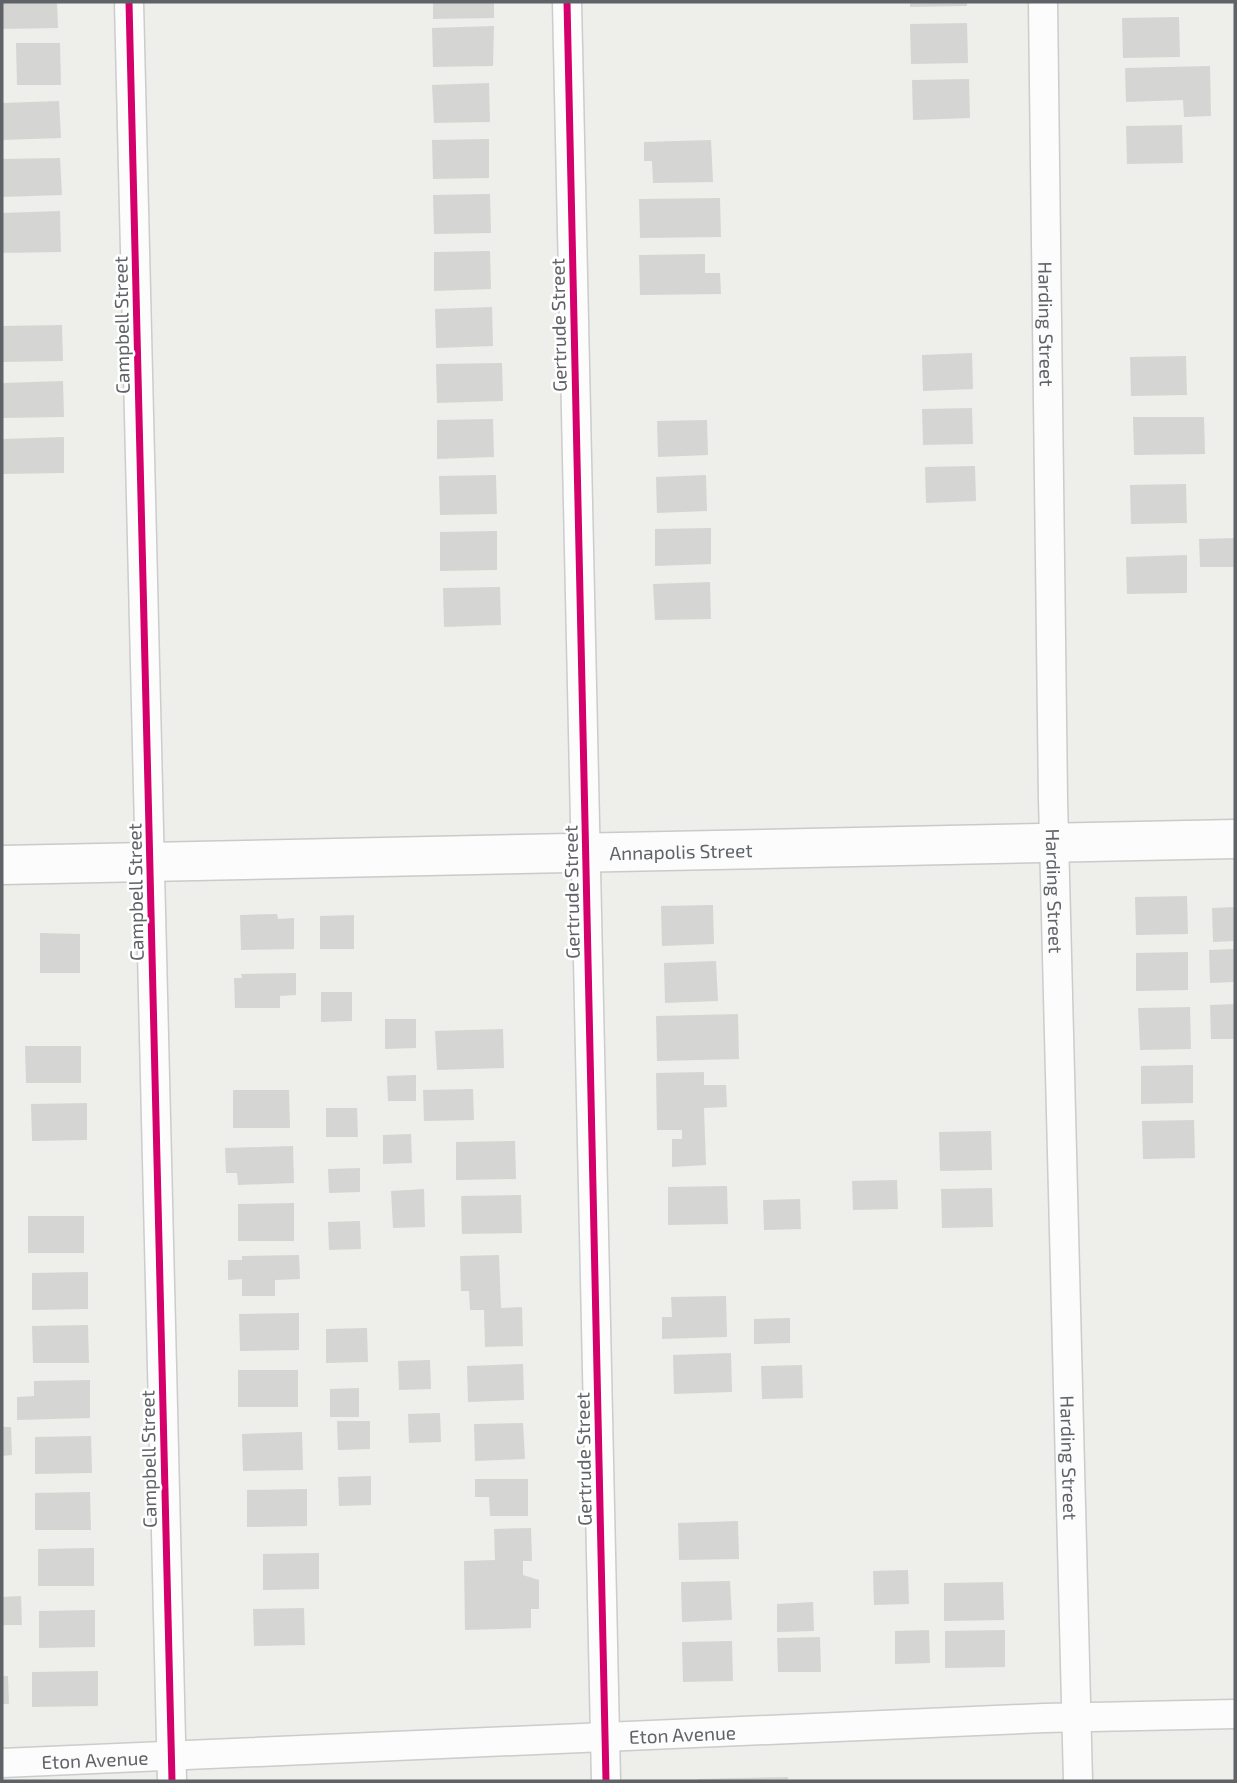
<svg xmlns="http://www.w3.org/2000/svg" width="1237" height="1783" font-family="'Exo 2',sans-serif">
	<rect width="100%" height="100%" fill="#eeeeea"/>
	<g fill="#d5d5d3">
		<polygon points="2,2 57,2 58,28 2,29"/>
		<polygon points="433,2 494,2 494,18 433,19"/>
		<polygon points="910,2 967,2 967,6 910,7"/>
		<polygon points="1179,17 1180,57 1123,58 1122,18"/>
		<polygon points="967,23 968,63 911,64 910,24"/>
		<polygon points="494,26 493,66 433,67 432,28"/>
		<polygon points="16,43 60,43 61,85 17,85"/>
		<polygon points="1210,66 1211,116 1184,117 1183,100 1126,102 1125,68"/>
		<polygon points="969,79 970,118 913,120 912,80"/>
		<polygon points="489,83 490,122 434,123 432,85"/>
		<polygon points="59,101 61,138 2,140 2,103"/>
		<polygon points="1182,125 1183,163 1127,164 1126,126"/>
		<polygon points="489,139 489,178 433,179 432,140"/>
		<polygon points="711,140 713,182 653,183 652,161 644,161 644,142"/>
		<polygon points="60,158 62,195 2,197 2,159"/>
		<polygon points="490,194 491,233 434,234 433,195"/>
		<polygon points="720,198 721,237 640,238 639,199"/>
		<polygon points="60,211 61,252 2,253 2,213"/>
		<polygon points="490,251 491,289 434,291 434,252"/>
		<polygon points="705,254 705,273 720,273 721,294 640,295 639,255"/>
		<polygon points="492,307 493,346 436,348 435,309"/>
		<polygon points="62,325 63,361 2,362 2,326"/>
		<polygon points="972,353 973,389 923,391 922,355"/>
		<polygon points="1186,356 1187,395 1131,396 1130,357"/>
		<polygon points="502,363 503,401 437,403 436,364"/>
		<polygon points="63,381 64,417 2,418 2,383"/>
		<polygon points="972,408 973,444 923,445 922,409"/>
		<polygon points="1133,417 1204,417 1205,454 1134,455"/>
		<polygon points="493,419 494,457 437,459 437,420"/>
		<polygon points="707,420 708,455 658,457 657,421"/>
		<polygon points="64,437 64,473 2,474 2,439"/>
		<polygon points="975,466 976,501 926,503 925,467"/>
		<polygon points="496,475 497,514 440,515 439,476"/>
		<polygon points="706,475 707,511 657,513 656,477"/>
		<polygon points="1186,484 1187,523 1131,524 1130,485"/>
		<polygon points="711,528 711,564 655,566 655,529"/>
		<polygon points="497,531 497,570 440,571 440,532"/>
		<polygon points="1235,538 1235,567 1200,567 1199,539"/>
		<polygon points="1187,555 1187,593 1127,594 1126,557"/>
		<polygon points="710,582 711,619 655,620 653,584"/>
		<polygon points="500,587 501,625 444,627 443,588"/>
		<polygon points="1187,896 1188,934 1136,935 1135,897"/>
		<polygon points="713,905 714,944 662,946 661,906"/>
		<polygon points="1235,907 1235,941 1213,942 1212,908"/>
		<polygon points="277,914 278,919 294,918 294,949 241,950 240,915"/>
		<polygon points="354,915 354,949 320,949 320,916"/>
		<polygon points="40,933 80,934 80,973 40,973"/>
		<polygon points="1235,949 1235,982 1210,983 1209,950"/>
		<polygon points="1188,952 1188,990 1136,991 1136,953"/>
		<polygon points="716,961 718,1001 665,1003 664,963"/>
		<polygon points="296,973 296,995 280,996 280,1008 235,1008 234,978 242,978 241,974"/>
		<polygon points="321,992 352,992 352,1021 321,1022"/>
		<polygon points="1235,1004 1235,1039 1211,1039 1210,1005"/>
		<polygon points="1190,1007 1191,1049 1140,1050 1138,1008"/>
		<polygon points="738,1014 739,1059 657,1061 656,1016"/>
		<polygon points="385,1019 416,1019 416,1048 385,1049"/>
		<polygon points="503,1029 504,1068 437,1070 435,1031"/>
		<polygon points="25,1046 81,1046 81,1083 26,1083"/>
		<polygon points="1193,1065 1193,1103 1141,1104 1141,1066"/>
		<polygon points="704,1072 704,1085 726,1085 727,1107 704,1108 706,1165 672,1167 672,1139 682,1139 682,1130 657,1130 656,1073"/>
		<polygon points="416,1075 416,1101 388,1101 387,1076"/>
		<polygon points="473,1089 474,1120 424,1121 423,1090"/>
		<polygon points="233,1090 289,1090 290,1128 233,1128"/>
		<polygon points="87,1103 87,1140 32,1141 31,1104"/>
		<polygon points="326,1108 357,1108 358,1137 326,1137"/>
		<polygon points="1194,1120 1195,1158 1143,1159 1142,1121"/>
		<polygon points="991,1131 992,1170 940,1171 939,1132"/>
		<polygon points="411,1134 412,1163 383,1164 383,1135"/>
		<polygon points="515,1141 516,1179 456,1180 456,1142"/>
		<polygon points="293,1146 294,1183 238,1185 237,1173 226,1173 225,1148"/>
		<polygon points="360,1168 360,1192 329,1193 328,1169"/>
		<polygon points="897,1180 898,1209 853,1210 852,1181"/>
		<polygon points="727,1186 728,1224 668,1225 668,1187"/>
		<polygon points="992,1188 993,1227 942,1228 941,1189"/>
		<polygon points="424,1189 425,1227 393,1228 391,1191"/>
		<polygon points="521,1195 522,1233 462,1234 461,1196"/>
		<polygon points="800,1199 801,1229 764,1230 763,1200"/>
		<polygon points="294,1203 294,1241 238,1241 238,1204"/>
		<rect x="28" y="1216" width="56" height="37"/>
		<polygon points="360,1221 361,1249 329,1250 328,1222"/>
		<polygon points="299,1255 300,1279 275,1280 275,1296 242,1296 242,1279 228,1280 228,1260 242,1260 242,1256"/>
		<polygon points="499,1255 501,1308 522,1307 523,1346 485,1347 484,1310 470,1310 469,1291 461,1291 460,1256"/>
		<polygon points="88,1272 88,1309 32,1310 32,1273"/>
		<polygon points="726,1296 727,1337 662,1339 662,1317 672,1317 671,1297"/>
		<polygon points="299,1313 299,1350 240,1351 239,1314"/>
		<polygon points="790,1318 790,1343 754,1344 754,1319"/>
		<polygon points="88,1325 89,1363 33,1363 32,1326"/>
		<polygon points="367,1328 368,1362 326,1363 326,1329"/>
		<polygon points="731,1353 732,1392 674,1394 673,1355"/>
		<polygon points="430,1360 431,1389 399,1390 398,1361"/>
		<polygon points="523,1364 524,1400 468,1402 467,1366"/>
		<polygon points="802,1365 803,1398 762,1399 761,1366"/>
		<rect x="238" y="1370" width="60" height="37"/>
		<polygon points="90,1380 90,1418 17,1420 17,1397 34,1396 34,1381"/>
		<polygon points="359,1388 359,1417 330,1417 330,1389"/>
		<polygon points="440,1413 441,1442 409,1443 408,1414"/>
		<polygon points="337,1421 370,1421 370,1449 338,1450"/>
		<polygon points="523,1423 525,1459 475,1461 474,1424"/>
		<polygon points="2,1427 11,1427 12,1455 2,1456"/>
		<polygon points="302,1432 303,1470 243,1471 242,1434"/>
		<polygon points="91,1436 92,1473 35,1474 35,1437"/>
		<polygon points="371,1476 371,1505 339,1506 338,1477"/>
		<polygon points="475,1479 528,1479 528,1516 490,1516 489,1497 475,1497"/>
		<polygon points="307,1489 307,1526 247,1527 247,1490"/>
		<polygon points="90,1492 91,1530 35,1530 35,1493"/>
		<polygon points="738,1521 739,1559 679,1560 678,1523"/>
		<polygon points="531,1528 532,1561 523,1561 523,1575 539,1580 539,1609 531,1609 531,1628 465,1630 464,1561 495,1560 494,1529"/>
		<polygon points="94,1548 94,1586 38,1586 38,1549"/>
		<polygon points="319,1553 319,1589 263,1590 263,1554"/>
		<polygon points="908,1570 909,1604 874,1605 873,1571"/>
		<polygon points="730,1581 732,1620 682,1622 681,1582"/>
		<polygon points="1003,1582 1004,1620 944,1621 944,1583"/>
		<polygon points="21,1596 22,1625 2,1625 2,1597"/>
		<polygon points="813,1602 814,1631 777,1632 777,1604"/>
		<polygon points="304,1608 305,1645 254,1646 253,1609"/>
		<polygon points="95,1610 95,1647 39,1648 39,1611"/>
		<polygon points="929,1630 930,1663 895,1664 895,1631"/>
		<polygon points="1005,1630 1005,1667 945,1668 945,1631"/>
		<polygon points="820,1637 821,1672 778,1672 777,1638"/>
		<polygon points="732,1641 733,1681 683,1682 682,1642"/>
		<polygon points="98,1671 98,1706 32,1707 32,1672"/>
		<polygon points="2,1676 8,1676 9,1704 2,1704"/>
		<polygon points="788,1777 788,1781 698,1781 698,1779"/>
	</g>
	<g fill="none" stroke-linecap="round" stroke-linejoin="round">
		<defs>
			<g id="street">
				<polyline points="129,2 172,1781"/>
				<polyline points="567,2 606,1781"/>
				<path id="s1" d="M1043,2L1053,799L1078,1781"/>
				<path id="s2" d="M2,1763L1044,1718L1235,1714"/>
			</g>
			<g id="secondary">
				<path id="s3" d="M2,865L1235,839"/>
			</g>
		</defs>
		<use href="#street" stroke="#cbcccb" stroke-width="31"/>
		<use href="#secondary" stroke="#cacaca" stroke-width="41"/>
		<use href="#street" stroke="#fcfcfc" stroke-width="28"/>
		<use href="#secondary" stroke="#fcfcfc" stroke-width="38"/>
		<defs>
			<g id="cycleway">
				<polyline points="129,2 172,1781"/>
				<polyline points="567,2 606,1781"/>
			</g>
		</defs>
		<use href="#cycleway" stroke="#fff" stroke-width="11"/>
		<use href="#cycleway" stroke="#d6006c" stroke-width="7"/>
	</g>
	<g text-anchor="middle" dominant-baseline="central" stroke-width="5" stroke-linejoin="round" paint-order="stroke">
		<g font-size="19" fill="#5f6267" stroke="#fff">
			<text transform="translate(121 325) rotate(-91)">Campbell Street</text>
			<text transform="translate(558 325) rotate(-91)">Gertrude Street</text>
			<text stroke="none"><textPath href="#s1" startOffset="322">Harding Street</textPath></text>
			<text stroke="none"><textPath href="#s3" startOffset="679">Annapolis Street</textPath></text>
			<text transform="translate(135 892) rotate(-91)">Campbell Street</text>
			<text transform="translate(571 892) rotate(-91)">Gertrude Street</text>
			<text stroke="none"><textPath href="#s1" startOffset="889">Harding Street</textPath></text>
			<text stroke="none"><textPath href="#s1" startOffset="1456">Harding Street</textPath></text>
			<text transform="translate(148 1459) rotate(-91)">Campbell Street</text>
			<text transform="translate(583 1459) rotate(-91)">Gertrude Street</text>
			<text stroke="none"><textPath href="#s2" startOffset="681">Eton Avenue</textPath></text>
			<text stroke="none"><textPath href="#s2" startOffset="93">Eton Avenue</textPath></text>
		</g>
	</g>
	<rect width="1237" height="1783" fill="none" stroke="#5f6267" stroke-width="7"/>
</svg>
